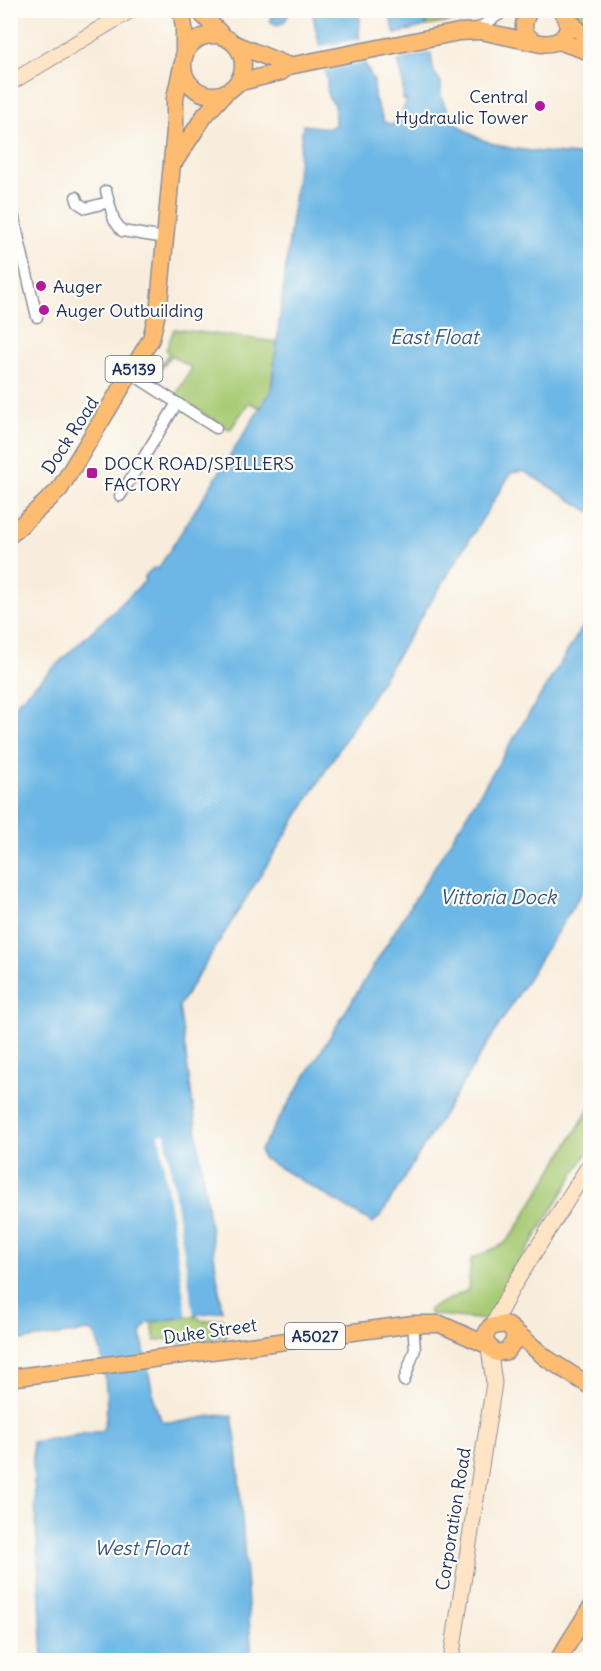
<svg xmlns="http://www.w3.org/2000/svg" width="601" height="1671" font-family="Delius,sans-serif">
	<rect width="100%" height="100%" fill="#fdfcf7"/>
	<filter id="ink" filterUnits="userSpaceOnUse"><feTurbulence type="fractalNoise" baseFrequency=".0167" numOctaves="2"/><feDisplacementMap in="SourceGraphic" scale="12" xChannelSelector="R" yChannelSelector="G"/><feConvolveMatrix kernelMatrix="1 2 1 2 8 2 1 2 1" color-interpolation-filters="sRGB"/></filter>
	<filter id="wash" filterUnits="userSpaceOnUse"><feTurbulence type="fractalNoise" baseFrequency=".008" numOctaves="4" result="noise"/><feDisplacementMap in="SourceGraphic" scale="24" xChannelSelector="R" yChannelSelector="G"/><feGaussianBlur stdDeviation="1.35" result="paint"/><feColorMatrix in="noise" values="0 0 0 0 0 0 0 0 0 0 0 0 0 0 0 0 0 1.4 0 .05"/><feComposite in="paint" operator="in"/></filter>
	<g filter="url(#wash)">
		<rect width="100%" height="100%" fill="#f8eddc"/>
		<g fill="#a7cb74" stroke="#617d69" stroke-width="1.5">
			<polygon points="491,11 470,18 426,26 426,14 434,12"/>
			<polygon points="575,11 590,11 590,32"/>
			<polygon points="174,329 277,342 271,391 260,408 249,402 230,430 175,396 192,368 171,355 152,381 169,352 166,350"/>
			<polygon points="590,1108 590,1148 510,1278 492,1315 485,1320 429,1314 429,1309 468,1290 471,1259 504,1244 515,1231"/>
			<polygon points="194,1316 203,1321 223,1318 227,1336 175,1344 165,1339 155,1341 152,1322"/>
		</g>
		<g fill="#6cb7e5" stroke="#4473a2" stroke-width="1.5">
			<polygon points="270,11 270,10 290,11 285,21 278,25 271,22"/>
			<path d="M312,11H355L360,18L359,39L364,62L374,82V97L384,122L392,125L400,118L407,100H403V80L398,61L431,53C432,58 432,67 434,72C436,76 439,78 441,83C442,88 440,93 441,96C460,157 540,150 590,156V512L524,471L511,473L179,1006L222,1311L147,1323L141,1334L155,1405L162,1421C185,1426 208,1412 232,1416L237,1448L252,1660H43L32,1442L102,1431C112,1413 104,1353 94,1333L88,1331L17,1341L14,1338L11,1317L10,713L12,707L145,581V576L153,568L158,569L271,391L303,125L330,128L335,125V104L328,97L327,80Z"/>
			<polygon points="388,11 442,11 427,14 426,26 395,34"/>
			<polygon points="590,615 590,879 381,1215 373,1223 263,1158 260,1150"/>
		</g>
		<g fill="#f8eddc">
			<polygon points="360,39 365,62 323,71 318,47"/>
			<polygon points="165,1133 194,1316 187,1317 159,1134"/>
		</g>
	</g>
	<g filter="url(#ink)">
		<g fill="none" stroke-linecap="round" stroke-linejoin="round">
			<defs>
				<g id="minor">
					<polyline points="476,30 506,10"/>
					<polyline points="106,191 114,220 122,231 165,238"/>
					<polyline points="76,197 78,203 86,208 109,202"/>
					<polyline points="10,201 37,317"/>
					<polyline points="132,374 177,403"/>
					<polyline points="120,496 177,403 216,428"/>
					<polyline points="404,1381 415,1349 413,1324"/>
				</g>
				<g id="secondary">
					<polyline points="10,83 131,10"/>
					<polyline points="493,1325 512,1288 590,1164"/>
					<polyline points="451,1660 494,1383 489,1348"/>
				</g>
				<g id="primary">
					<polyline points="181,10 184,27 184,55"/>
					<polyline points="198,10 223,36"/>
					<polyline points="513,1331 515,1340 507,1351 497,1353 487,1345 485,1336 490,1327 505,1324 511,1328 546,1358 590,1386"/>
					<polyline points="10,1378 413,1324 440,1324 487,1345"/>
					<polyline points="558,1660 590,1609"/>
				</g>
				<g id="trunk">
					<path d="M530,10C501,54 590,55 562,10"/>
					<polyline points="566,17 590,42"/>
					<circle cx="213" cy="65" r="30"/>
					<polyline points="558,41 590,52"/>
					<polyline points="235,44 289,66"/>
					<polyline points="237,83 281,72 289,66 459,32 481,31 541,44"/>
					<polyline points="175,161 205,115 226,92"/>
					<polyline points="10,535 59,490 151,339 159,304 175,130 175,98 182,66"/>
				</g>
			</defs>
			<use href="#minor" stroke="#8a8e9d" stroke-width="13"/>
			<use href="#secondary" stroke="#8a8e9d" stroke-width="17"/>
			<use href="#primary" stroke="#8a8e9d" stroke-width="19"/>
			<use href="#trunk" stroke="#8a8e9d" stroke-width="19"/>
			<use href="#minor" stroke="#fff" stroke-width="10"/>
			<use href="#secondary" stroke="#ffe4c6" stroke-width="15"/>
			<use href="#primary" stroke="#febc70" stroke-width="16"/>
			<use href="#trunk" stroke="#febc70" stroke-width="16"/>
		</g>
	</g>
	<g fill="#b5179e" stroke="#fdfcf7" stroke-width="2">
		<circle cx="540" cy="106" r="6"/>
		<circle cx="41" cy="286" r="6"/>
		<circle cx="44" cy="310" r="6"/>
		<rect x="86" y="467" width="12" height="12" rx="3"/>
	</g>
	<g text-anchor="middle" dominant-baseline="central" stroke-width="4.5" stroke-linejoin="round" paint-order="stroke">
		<g fill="#fdfcf7" stroke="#5f6c8c" stroke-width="1.5">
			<rect x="105.5" y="356" width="57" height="26" rx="4.5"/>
			<rect x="285" y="1323" width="60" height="26" rx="4.5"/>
		</g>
		<g font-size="16" font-weight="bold" fill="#1b2f5e">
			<text x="134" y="369">A5139</text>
			<text x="315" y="1336">A5027</text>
		</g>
		<g font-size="18" fill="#1b2f5e" stroke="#fdfcf7" text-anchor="start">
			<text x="528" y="96" text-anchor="end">Central<tspan x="528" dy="21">Hydraulic Tower</tspan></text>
			<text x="53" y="286">Auger</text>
			<text x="56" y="310">Auger Outbuilding</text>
			<text x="104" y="463">DOCK ROAD/SPILLERS<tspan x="104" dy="21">FACTORY</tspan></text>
		</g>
		<g font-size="18" fill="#1b2f5e" stroke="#fdfcf7">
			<text transform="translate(70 435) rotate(-57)">Dock Road</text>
			<text transform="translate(210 1331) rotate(-8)">Duke Street</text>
			<text transform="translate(453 1519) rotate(-81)">Corporation Road</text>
		</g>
		<g font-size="20" font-style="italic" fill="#335886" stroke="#fdfcf7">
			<text x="434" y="336">East Float</text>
			<text x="498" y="896">Vittoria Dock</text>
			<text x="141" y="1547">West Float</text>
		</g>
	</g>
	<rect width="601" height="1671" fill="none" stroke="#fdfcf7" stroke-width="36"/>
</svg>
